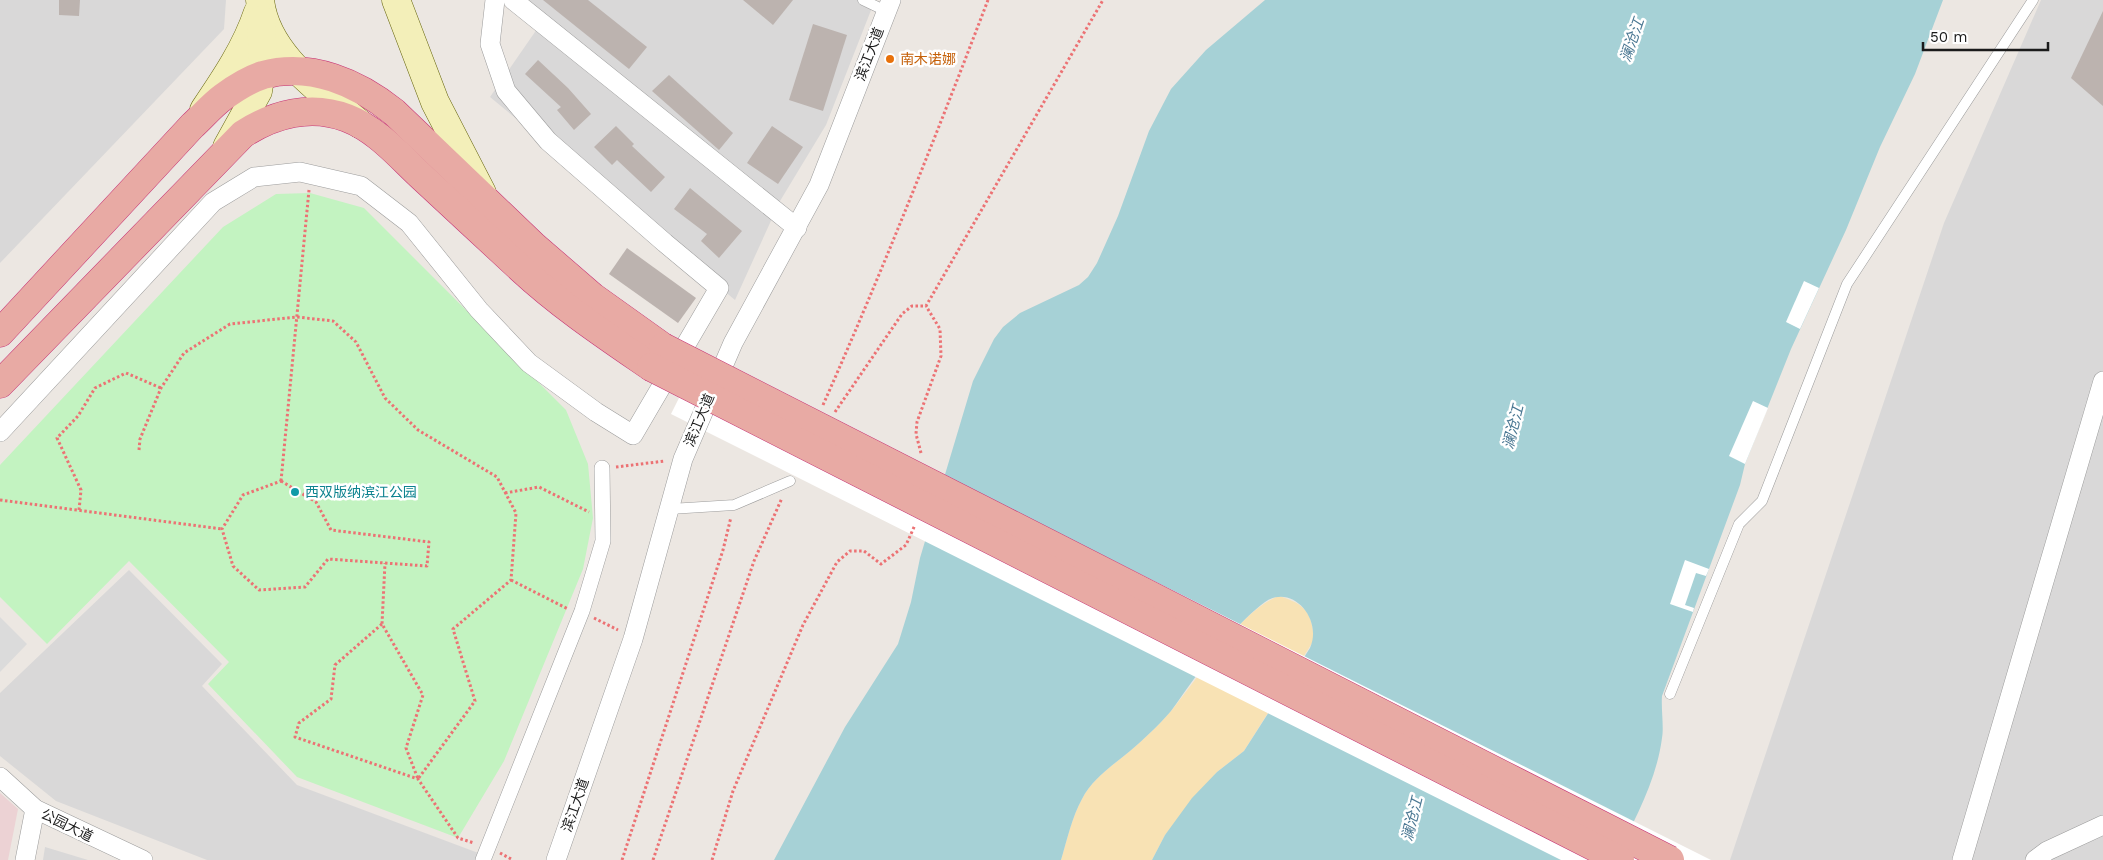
<svg xmlns="http://www.w3.org/2000/svg" width="2103" height="860" font-family="'Work Sans','Noto Sans SC',sans-serif">
	<rect width="100%" height="100%" fill="#ece7e2"/>
	<g fill="#d9d8d8">
		<polygon points="0,0 226,0 224,29 0,263"/>
		<polygon points="529,0 875,0 826,125 780,201 735,300 490,97 546,16"/>
		<polygon points="2041,0 2103,0 2103,860 1730,860 1944,223"/>
		<polygon points="129,570 222,664 202,686 297,785 481,854 478,860 207,860 56,801 0,756 0,693"/>
		<polygon points="45,847 88,860 43,860"/>
	</g>
	<polygon fill="#ecd2d4" points="0,793 18,809 8,860 0,860"/>
	<path fill="#f8e2b4" d="M1279,596C1305,604 1312,612 1314,640L1244,751L1217,772L1165,835L1152,860H1061C1067,840 1072,817 1082,799C1092,779 1113,765 1130,751C1144,739 1159,725 1171,711C1198,679 1240,610 1279,596Z"/>
	<polygon fill="#c3f3c1" points="310,193 364,208 566,410 588,464 593,518 583,569 504,761 458,838 297,777 208,684 229,662 129,561 47,644 0,597 0,465 223,227 276,194"/>
	<polygon fill="#dbdbdb" points="0,617 27,644 0,672"/>
	<path fill="#a6d1d6" d="M1265,0H1943L1915,74L1880,147L1846,230L1791,349L1745,464L1740,485L1662,696C1661,709 1664,727 1662,738C1656,783 1634,820 1615,860H1152L1165,835L1192,798L1217,772L1244,751L1310,648C1323,619 1292,583 1265,602C1241,619 1209,659 1191,683C1184,692 1178,702 1171,711C1159,725 1144,739 1130,751C1113,765 1092,779 1082,799C1072,817 1067,840 1061,860H774L845,727L898,644L911,602L920,558L973,381L994,339L1003,327L1020,313L1079,285L1088,277L1097,263L1118,216L1149,131L1171,89L1206,50Z"/>
	<g fill="#fff">
		<polygon points="1804,281 1819,288 1800,329 1786,322"/>
		<polygon points="701,354 1711,860 1561,860 671,414"/>
		<polygon points="1753,401 1768,408 1745,464 1729,456"/>
		<polygon points="1685,560 1709,569 1706,576 1696,573 1685,605 1694,608 1693,612 1670,604"/>
	</g>
	<g fill="#bcb3af">
		<polygon points="59,0 80,0 79,16 59,15"/>
		<polygon points="543,0 588,0 647,47 629,69"/>
		<polygon points="743,0 793,0 773,25"/>
		<polygon points="2103,11 2103,106 2071,78"/>
		<polygon points="813,24 847,35 823,111 789,100"/>
		<polygon points="538,60 568,88 591,114 574,130 557,110 561,107 525,74"/>
		<polygon points="669,75 733,133 719,150 652,91"/>
		<polygon points="616,126 634,144 632,146 665,177 651,192 617,160 612,165 594,147"/>
		<polygon points="772,126 803,147 778,184 747,163"/>
		<polygon points="690,188 742,231 719,258 701,241 707,234 674,209"/>
		<polygon points="627,248 696,298 678,323 609,274"/>
	</g>
	<g fill="none" stroke-linecap="round" stroke-linejoin="round">
		<defs>
			<g id="service">
				<polyline points="863,0 886,11"/>
				<polyline points="670,509 734,505 790,481"/>
				<polyline points="1670,694 1739,524 1762,501 1847,284 2033,0"/>
			</g>
			<polyline id="pedestrian" points="483,860 582,611 603,541 602,468"/>
			<g id="minor">
				<polyline points="513,0 797,228"/>
				<polyline points="0,432 213,202 254,177 300,172 361,186 409,223 479,310 529,363 596,412 633,435 719,288 665,243 548,141 506,91 490,44 495,0"/>
				<polyline points="0,777 35,809 143,860"/>
				<polyline points="25,860 35,809"/>
				<polyline points="556,860 633,639 683,459 733,343 819,185 891,0"/>
				<polyline points="1962,860 2103,381"/>
				<polyline points="2035,860 2047,851 2103,825"/>
			</g>
			<g id="secondary">
				<path d="M260,0C266,55 321,91 360,124"/>
				<polyline points="396,0 435,102 482,193"/>
				<path d="M204,110C225,79 246,48 258,12"/>
				<polyline points="227,147 258,91 263,59 261,20"/>
			</g>
			<g id="trunk">
				<path d="M0,333L192,126C202,117 212,105 223,97C234,89 250,79 263,75C311,62 358,83 394,112L534,246L593,297L663,347"/>
				<path d="M0,384L243,134C274,114 311,104 347,118C378,130 400,157 424,179C456,209 489,239 521,269C561,306 606,336 651,367"/>
			</g>
		</defs>
		<use href="#service" stroke="#9c9c9c" stroke-width="11"/>
		<use href="#pedestrian" stroke="#9c9c9c" stroke-width="16"/>
		<use href="#minor" stroke="#9c9c9c" stroke-width="20"/>
		<use href="#secondary" stroke="#67660e" stroke-width="29"/>
		<use href="#trunk" stroke="#c63376" stroke-width="29"/>
		<g stroke="#ec7274" stroke-width="3" stroke-dasharray="2.5 2.5" stroke-linecap="butt">
			<path d="M823,405C882,272 936,136 988,0"/>
			<polyline points="835,412 902,314 912,306 926,306 1103,0"/>
			<polyline points="139,450 140,439 161,388 184,353 230,324 297,317 333,321 356,342 385,398 418,430 497,477 516,513 511,580 453,629 475,701 418,779 406,748 423,695 382,624 385,563"/>
			<polyline points="921,453 916,434 917,422 941,356 940,329 926,306"/>
			<polyline points="616,467 665,461"/>
			<polygon points="281,481 316,502 331,530 429,542 427,566 328,559 305,587 259,590 233,566 222,529 243,495"/>
			<polyline points="281,481 309,190"/>
			<polyline points="505,493 539,487 589,512"/>
			<polyline points="0,500 222,529"/>
			<polyline points="79,510 81,490 57,438 78,416 95,388 126,373 161,388"/>
			<polyline points="511,580 568,609"/>
			<polyline points="594,618 618,630"/>
			<polyline points="382,624 335,665 331,699 299,723 295,737 418,779 458,838 474,843"/>
			<polyline points="500,853 513,860"/>
			<polyline points="622,860 723,550 731,517"/>
			<polyline points="653,860 754,561 782,498"/>
			<polyline points="712,860 733,791 803,625 837,562 850,551 864,551 881,564 906,545 915,525"/>
		</g>
		<use href="#service" stroke="#fff" stroke-width="10"/>
		<use href="#pedestrian" stroke="#fff" stroke-width="15"/>
		<use href="#minor" stroke="#fff" stroke-width="19"/>
		<use href="#secondary" stroke="#f3efb9" stroke-width="28"/>
		<use href="#trunk" stroke="#e8aaa4" stroke-width="28"/>
		<defs>
			<g id="trunk-bridge">
				<polyline points="663,347 1670,860"/>
				<polyline points="651,367 1620,860"/>
			</g>
		</defs>
		<use href="#trunk-bridge" stroke="#c63376" stroke-width="29" stroke-linecap="butt"/>
		<use href="#trunk-bridge" stroke="#e8aaa4" stroke-width="28"/>
	</g>
	<circle fill="#e8710a" stroke="#fff" stroke-width="2" cx="890" cy="59" r="5"/>
	<circle fill="#0f9aa8" stroke="#fff" stroke-width="2" cx="295" cy="492" r="5"/>
	<g text-anchor="middle" dominant-baseline="central" stroke-width="5" stroke-linejoin="round" paint-order="stroke">
		<g font-size="14" fill="#1b1b1b" stroke="#fff">
			<text transform="translate(869 54) rotate(-69)">滨江大道</text>
			<text transform="translate(699 420) rotate(-67)">滨江大道</text>
			<text transform="translate(575 805) rotate(-71)">滨江大道</text>
			<text transform="translate(67 825) rotate(26)">公园大道</text>
		</g>
		<g font-size="14" fill="#c56008" stroke="#fff" text-anchor="start">
			<text x="900" y="59">南木诺娜</text>
		</g>
		<g font-size="14" fill="#0d838f" stroke="#fff" text-anchor="start">
			<text x="305" y="492">西双版纳滨江公园</text>
		</g>
		<g font-size="15" font-style="italic" fill="#4b7893" stroke="#fff">
			<text transform="translate(1632 40) rotate(-71)">澜沧江</text>
			<text transform="translate(1513 427) rotate(-76)">澜沧江</text>
			<text transform="translate(1412 819) rotate(-76)">澜沧江</text>
		</g>
	</g>
	<path d="M1923 42v8h125v-8" fill="none" stroke="#1b1b1b" stroke-width="2.5"/>
	<text x="1930" y="42" font-size="15" fill="#1b1b1b" stroke="#ffffff" stroke-width="4" paint-order="stroke">50 m</text>
</svg>
